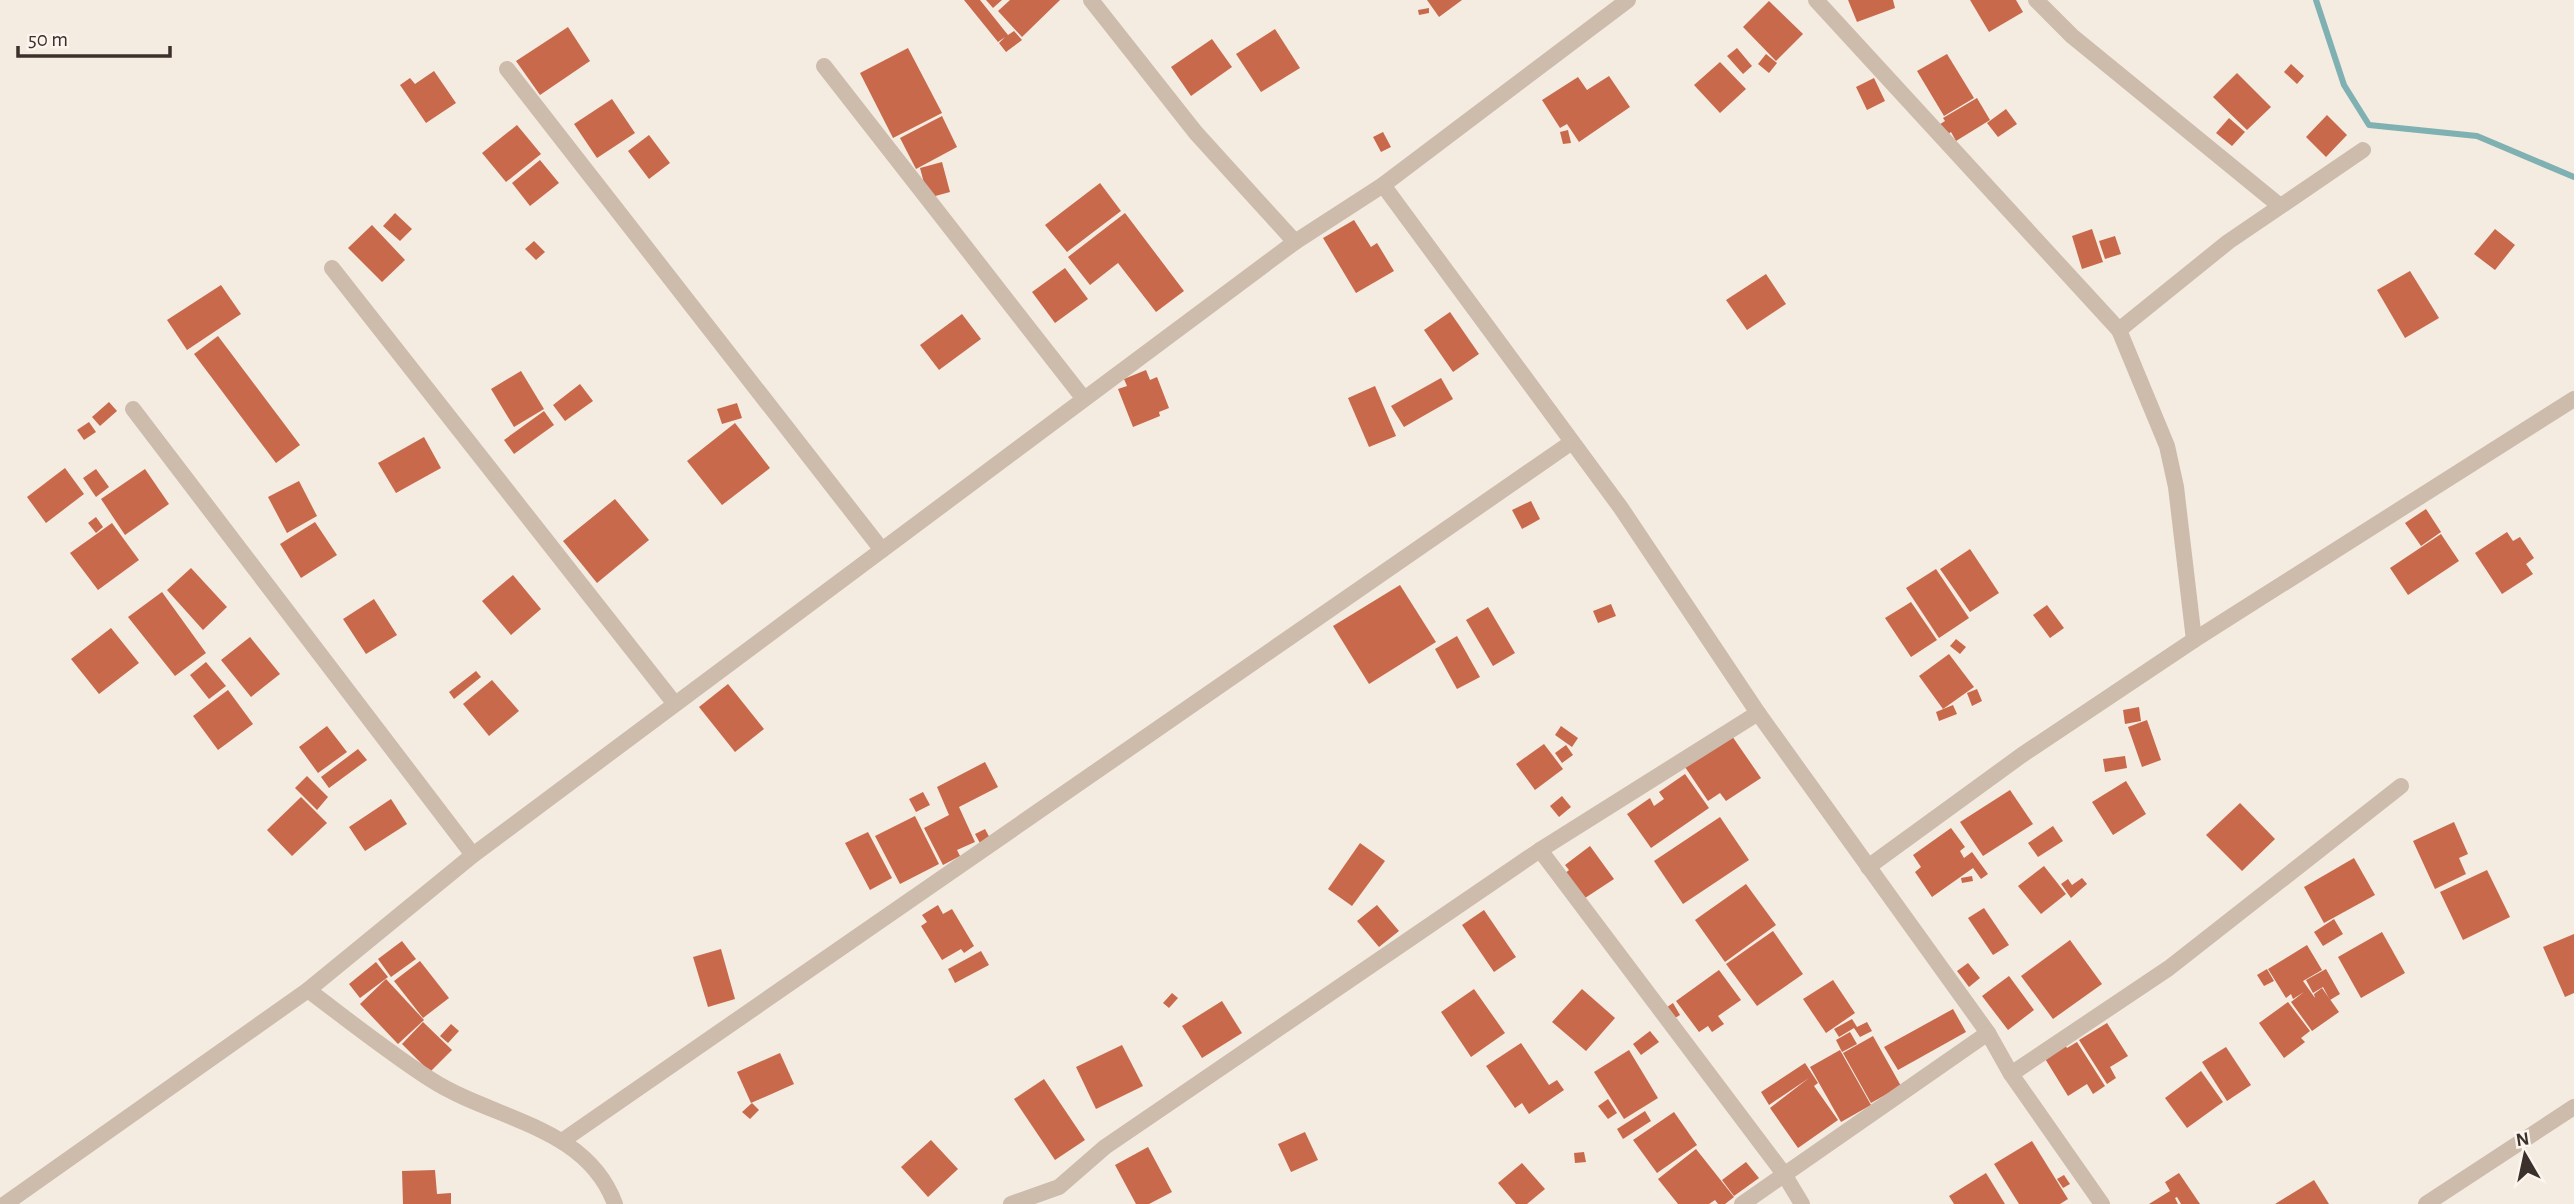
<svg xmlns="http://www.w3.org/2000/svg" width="2574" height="1204" font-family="'Alegreya Sans',sans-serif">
	<rect width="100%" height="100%" fill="#f4ebe1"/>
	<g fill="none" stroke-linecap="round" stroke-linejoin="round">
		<polyline stroke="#7fb0b2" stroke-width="6" points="2316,0 2344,85 2369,125 2477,136 2574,177"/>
	</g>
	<g fill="#c8694b">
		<polygon points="964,0 980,0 1008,35 1014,31 1022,40 1006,52 999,43 1005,37 998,42"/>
		<polygon points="986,0 1002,0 993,8"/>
		<polygon points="1010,0 1060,0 1022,37 998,11"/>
		<polygon points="1427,0 1462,0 1439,17"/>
		<polygon points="1848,0 1893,0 1895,8 1857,22"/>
		<polygon points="1970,0 2016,0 2023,12 1989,32"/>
		<polygon points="1769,1 1803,34 1776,61 1743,27"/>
		<polygon points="1429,8 1429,13 1419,15 1418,10"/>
		<polygon points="568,27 590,61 540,95 516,61"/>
		<polygon points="1275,29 1300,68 1261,92 1236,54"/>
		<polygon points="1212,39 1232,67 1191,96 1171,67"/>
		<polygon points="908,48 942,113 893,138 860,73"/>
		<polygon points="1737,48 1752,66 1743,74 1727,56"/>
		<polygon points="1766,54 1777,63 1769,73 1758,64"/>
		<polygon points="1947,54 1974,98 1944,116 1917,71"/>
		<polygon points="1720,62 1746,89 1720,113 1694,85"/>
		<polygon points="2291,64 2304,76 2297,84 2284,72"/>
		<polygon points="434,71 456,103 426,123 400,85 410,78 415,84"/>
		<polygon points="2237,73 2271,107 2247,130 2213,97"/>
		<polygon points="1609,76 1630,107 1579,142 1567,124 1560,128 1542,100 1578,77 1587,90"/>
		<polygon points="1874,78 1885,101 1867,110 1856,87"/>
		<polygon points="1977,98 1990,120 1956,141 1951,132 1944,137 1937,126 1945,121 1943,118"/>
		<polygon points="612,99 635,133 597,158 574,124"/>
		<polygon points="2006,109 2017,124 1998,137 1987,123"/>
		<polygon points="2327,115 2347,135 2326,157 2306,137"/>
		<polygon points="942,116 957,147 916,169 900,138"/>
		<polygon points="2229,118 2245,132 2232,146 2216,133"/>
		<polygon points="517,125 541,154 506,182 482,153"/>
		<polygon points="1568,130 1571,143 1563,144 1560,132"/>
		<polygon points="1383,132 1391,147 1381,152 1373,137"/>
		<polygon points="649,135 670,163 649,179 628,151"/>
		<polygon points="540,160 559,183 530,206 512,183"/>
		<polygon points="942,162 950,192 928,198 920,168"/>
		<polygon points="1100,183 1121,211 1067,252 1045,225"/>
		<polygon points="395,213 412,229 400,241 383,226"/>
		<polygon points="1125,213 1184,291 1156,312 1118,263 1090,285 1068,257"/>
		<polygon points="1354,220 1371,247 1377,243 1394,271 1356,293 1323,238"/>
		<polygon points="372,225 405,260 382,282 348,248"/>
		<polygon points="2092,229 2103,262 2082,269 2072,236"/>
		<polygon points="2495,229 2515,245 2495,270 2474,254"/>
		<polygon points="2115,236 2121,254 2105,259 2099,241"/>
		<polygon points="534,241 545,252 536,260 525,249"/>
		<polygon points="1065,268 1088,299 1055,323 1032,292"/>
		<polygon points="2410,271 2439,318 2405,338 2377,290"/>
		<polygon points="1766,274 1786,304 1747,330 1726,300"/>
		<polygon points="221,285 241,314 187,350 167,320"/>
		<polygon points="1450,312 1479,354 1453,372 1424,330"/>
		<polygon points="962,314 981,339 939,370 920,345"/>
		<polygon points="218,336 300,445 276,463 194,354"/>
		<polygon points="1146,370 1150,380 1157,377 1169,408 1159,412 1160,416 1133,427 1118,389 1127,386 1124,379"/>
		<polygon points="521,371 544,409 514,427 491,389"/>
		<polygon points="1441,378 1453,399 1404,427 1391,406"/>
		<polygon points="580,384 593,401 565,421 553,405"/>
		<polygon points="1375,386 1396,436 1369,447 1348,398"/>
		<polygon points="109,402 117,411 100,426 92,417"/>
		<polygon points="737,403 742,418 722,424 717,409"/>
		<polygon points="544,411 554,425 514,454 504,440"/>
		<polygon points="89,422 96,432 84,440 77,430"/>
		<polygon points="735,423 770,468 722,505 687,461"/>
		<polygon points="424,437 441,468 396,493 378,463"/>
		<polygon points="65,468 84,494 46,523 27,497"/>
		<polygon points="96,469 109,487 96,497 83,478"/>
		<polygon points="145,469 169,504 125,535 101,499"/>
		<polygon points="299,481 317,516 287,533 268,497"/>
		<polygon points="615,499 649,540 597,583 563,541"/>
		<polygon points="1531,501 1540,519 1522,529 1512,510"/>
		<polygon points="2426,509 2441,532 2421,546 2405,523"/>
		<polygon points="96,517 103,527 96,533 88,523"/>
		<polygon points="315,522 337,555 301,578 280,544"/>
		<polygon points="112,523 139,560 98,590 70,553"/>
		<polygon points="2507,532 2513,541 2520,537 2534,558 2526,564 2533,574 2502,594 2475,553"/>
		<polygon points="2441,534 2459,561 2408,595 2390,568"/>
		<polygon points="1970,549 1999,593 1970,612 1940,569"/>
		<polygon points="191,568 227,607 203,630 167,590"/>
		<polygon points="1936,569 1969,618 1939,638 1906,588"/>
		<polygon points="513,575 541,609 511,635 482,601"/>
		<polygon points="1400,585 1436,642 1369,684 1333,626"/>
		<polygon points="162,592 206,653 175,676 128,617"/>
		<polygon points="374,599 397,635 366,654 343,619"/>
		<polygon points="1911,602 1937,640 1911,657 1885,618"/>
		<polygon points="1611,604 1616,616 1598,623 1593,611"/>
		<polygon points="2047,605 2064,628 2050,638 2033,615"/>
		<polygon points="1488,607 1515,653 1493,666 1466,620"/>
		<polygon points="111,628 139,663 99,694 71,659"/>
		<polygon points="1457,636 1480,677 1457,689 1435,649"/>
		<polygon points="250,637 280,674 251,697 221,660"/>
		<polygon points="1956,639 1966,647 1960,654 1950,646"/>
		<polygon points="1949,654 1974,687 1943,709 1919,676"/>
		<polygon points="206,662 226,686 209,699 190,675"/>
		<polygon points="476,671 481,677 454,699 449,692"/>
		<polygon points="492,680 519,711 489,736 463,704"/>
		<polygon points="728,684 764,729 735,752 699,707"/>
		<polygon points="1977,689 1982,701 1972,706 1967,693"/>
		<polygon points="228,690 253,724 218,750 193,716"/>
		<polygon points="1953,705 1957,714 1939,721 1936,712"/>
		<polygon points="2139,707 2141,721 2125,724 2123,710"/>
		<polygon points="2147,720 2161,760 2142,767 2128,727"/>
		<polygon points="327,726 347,752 318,773 299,747"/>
		<polygon points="1561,726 1578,738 1572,747 1555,735"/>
		<polygon points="1732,736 1761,778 1726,801 1720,793 1708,801 1685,767"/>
		<polygon points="1544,744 1563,769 1535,790 1516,764"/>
		<polygon points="1566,745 1573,755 1562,763 1555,753"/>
		<polygon points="358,749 367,760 329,788 321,777"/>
		<polygon points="2125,756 2127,768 2105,772 2103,759"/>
		<polygon points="985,762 998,787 959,807 975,842 957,850 960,856 943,865 924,828 949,815 937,787"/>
		<polygon points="1685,774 1709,808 1651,848 1627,814 1650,798 1654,806 1664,799 1659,792"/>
		<polygon points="307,776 328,797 317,810 295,788"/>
		<polygon points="2126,781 2146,814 2113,835 2092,802"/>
		<polygon points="2010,790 2033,824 1983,856 1960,822"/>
		<polygon points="923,792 930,805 916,812 909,799"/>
		<polygon points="1562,796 1571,807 1559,817 1550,806"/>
		<polygon points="301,797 327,823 292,856 267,830"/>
		<polygon points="391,799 407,824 365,851 349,827"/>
		<polygon points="2240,803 2275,839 2242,871 2206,835"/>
		<polygon points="915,816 939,864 900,884 875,836"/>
		<polygon points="1720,817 1749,860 1683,904 1654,861"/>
		<polygon points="2454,822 2468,854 2459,858 2466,874 2435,889 2413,841"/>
		<polygon points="2053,826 2063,841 2038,857 2028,843"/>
		<polygon points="1951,828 1965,847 1960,851 1964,858 1972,852 1988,874 1981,879 1973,868 1932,897 1915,872 1921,867 1913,855"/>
		<polygon points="985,829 991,840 981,845 975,834"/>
		<polygon points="868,832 892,878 870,890 845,843"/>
		<polygon points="1360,843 1385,861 1352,906 1328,889"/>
		<polygon points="1590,846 1614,879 1582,900 1563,875 1569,870 1565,865"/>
		<polygon points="2354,858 2375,895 2324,923 2304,887"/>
		<polygon points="2044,866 2066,894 2041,914 2018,886"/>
		<polygon points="2487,870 2510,917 2463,940 2440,892"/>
		<polygon points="1972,876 1973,881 1962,883 1961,878"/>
		<polygon points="2082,878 2087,884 2071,898 2061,884 2068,879 2072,885"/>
		<polygon points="1746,884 1776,925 1725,962 1695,920"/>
		<polygon points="938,905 943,914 952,909 974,946 964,953 961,949 942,960 921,926 927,922 922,915"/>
		<polygon points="1377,905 1399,931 1379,947 1357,921"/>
		<polygon points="1984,908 2009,945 1993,955 1968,918"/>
		<polygon points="1484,910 1516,957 1494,972 1462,925"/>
		<polygon points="2334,919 2343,934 2323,946 2314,932"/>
		<polygon points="1773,931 1803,974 1757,1006 1726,964"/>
		<polygon points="2382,932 2405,973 2361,998 2338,957"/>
		<polygon points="2574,934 2574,993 2565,997 2543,947"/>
		<polygon points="2070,940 2102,984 2053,1019 2021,976"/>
		<polygon points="402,941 416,959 391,977 378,959"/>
		<polygon points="2307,945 2322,970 2303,981 2315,998 2314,994 2322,988 2339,1012 2312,1031 2291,1002 2304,992 2293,999 2291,994 2286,998 2268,969"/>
		<polygon points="721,949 735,999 708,1007 693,957"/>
		<polygon points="981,951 989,965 955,983 948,969"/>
		<polygon points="420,961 449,998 423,1018 394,981"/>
		<polygon points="376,962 388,977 360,998 349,984"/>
		<polygon points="1968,963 1980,978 1969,987 1957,971"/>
		<polygon points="2267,969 2274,981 2264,986 2257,975"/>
		<polygon points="2326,969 2340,994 2330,1000 2323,987 2313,993 2306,980"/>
		<polygon points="1719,970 1741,1000 1718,1016 1724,1024 1712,1032 1708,1026 1699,1032 1676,1001"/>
		<polygon points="2009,976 2034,1010 2008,1030 1982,996"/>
		<polygon points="386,979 424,1020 398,1044 360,1004"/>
		<polygon points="1833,980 1855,1013 1826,1033 1803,999"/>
		<polygon points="1474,989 1505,1033 1471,1057 1441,1012"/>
		<polygon points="1582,989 1615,1018 1586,1051 1552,1022"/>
		<polygon points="1172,993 1178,998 1169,1008 1163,1003"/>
		<polygon points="1222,1001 1242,1033 1202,1058 1182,1026"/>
		<polygon points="2288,1002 2310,1031 2301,1038 2305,1042 2284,1058 2259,1023"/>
		<polygon points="1673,1003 1680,1015 1670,1021 1663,1010"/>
		<polygon points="1953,1009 1966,1032 1898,1070 1884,1047"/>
		<polygon points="1852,1019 1857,1027 1867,1022 1872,1031 1860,1037 1854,1028 1839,1037 1834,1029"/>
		<polygon points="423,1022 452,1050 430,1072 402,1044"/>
		<polygon points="2107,1023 2128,1056 2110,1067 2116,1078 2107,1084 2079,1040"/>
		<polygon points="451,1024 459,1031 448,1043 440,1036"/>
		<polygon points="1650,1031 1659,1042 1641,1055 1633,1044"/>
		<polygon points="1850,1032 1857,1044 1842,1052 1836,1040"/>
		<polygon points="1873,1036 1901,1086 1871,1103 1843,1053"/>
		<polygon points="2077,1042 2105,1086 2093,1094 2087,1084 2068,1096 2044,1057 2064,1044 2067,1048"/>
		<polygon points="1521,1043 1549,1085 1557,1080 1564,1090 1529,1114 1522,1103 1515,1108 1486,1066"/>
		<polygon points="1122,1045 1143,1086 1096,1109 1076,1067"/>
		<polygon points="2226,1047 2251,1085 2227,1101 2202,1062"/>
		<polygon points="1629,1050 1658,1098 1624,1119 1594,1072"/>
		<polygon points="1840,1050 1871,1105 1841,1122 1810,1067"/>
		<polygon points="780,1053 794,1084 751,1103 737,1072"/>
		<polygon points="1805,1063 1818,1083 1814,1086 1838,1120 1798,1148 1770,1108 1809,1078 1769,1105 1761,1092"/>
		<polygon points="2201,1071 2223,1102 2187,1128 2165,1098"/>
		<polygon points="1044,1079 1085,1140 1055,1160 1014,1099"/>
		<polygon points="1608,1099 1617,1113 1608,1119 1598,1106"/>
		<polygon points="752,1103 759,1110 750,1119 742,1112"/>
		<polygon points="1645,1111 1651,1121 1623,1139 1617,1129"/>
		<polygon points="1674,1112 1697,1145 1657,1173 1633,1140"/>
		<polygon points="1305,1132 1318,1160 1291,1172 1278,1144"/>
		<polygon points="931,1140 958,1169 928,1197 901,1167"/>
		<polygon points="2032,1141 2068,1199 2060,1204 2019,1204 1994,1164"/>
		<polygon points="1148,1147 1172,1192 1149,1204 1136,1204 1115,1165"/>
		<polygon points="1696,1149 1734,1197 1725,1204 1718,1204 1715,1200 1709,1204 1678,1204 1658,1179"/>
		<polygon points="1584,1152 1586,1162 1575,1163 1574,1153"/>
		<polygon points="1746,1162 1759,1178 1734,1196 1722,1180"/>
		<polygon points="1522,1163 1545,1189 1527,1204 1516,1204 1498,1183"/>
		<polygon points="435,1170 437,1194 451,1193 451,1204 403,1204 402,1171"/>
		<polygon points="1986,1173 2005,1204 1954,1204 1949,1196"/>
		<polygon points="2179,1173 2200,1204 2181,1204 2177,1197 2175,1198 2178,1204 2149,1204 2170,1191 2165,1182"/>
		<polygon points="2064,1175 2070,1184 2063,1188 2057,1179"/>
		<polygon points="2314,1180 2329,1204 2275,1204"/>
	</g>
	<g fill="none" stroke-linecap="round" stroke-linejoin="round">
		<g stroke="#cdbbac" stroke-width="16">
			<polyline points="1091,0 1196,133 1295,242"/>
			<polyline points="1816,0 2119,330 2167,446 2176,487 2194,640 2022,755 1868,867"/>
			<polyline points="2036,0 2072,36 2280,206"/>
			<polyline points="824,66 1084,399"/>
			<polyline points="507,69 882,550"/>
			<polyline points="1383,185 1621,508 1758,713 1988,1033 2011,1074 2102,1204"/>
			<polyline points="332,268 675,704"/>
			<polyline points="2119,330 2228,242 2363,150"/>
			<polyline points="133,409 473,855"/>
			<polyline points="2194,640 2574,399"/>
			<polyline points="1758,713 1540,850 1784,1174 1802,1204"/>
			<path d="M308,990C348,1020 388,1052 430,1079C493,1120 586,1125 615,1204"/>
			<polyline points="2011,1074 2169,968 2401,786"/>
			<polyline points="562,1141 1572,442"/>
			<polyline points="5,1204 308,990 473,855 1295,242 1383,185 1628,0"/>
			<polyline points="1011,1204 1059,1187 1105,1147 1540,850"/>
			<polyline points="1742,1204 1988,1033"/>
			<polyline points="2426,1204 2574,1107"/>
		</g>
	</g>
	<g transform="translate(2525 1155) rotate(351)" stroke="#fbf5ee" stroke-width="5" paint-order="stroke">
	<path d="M0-5L12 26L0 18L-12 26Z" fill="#3b302b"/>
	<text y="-10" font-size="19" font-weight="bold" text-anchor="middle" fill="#3b302b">N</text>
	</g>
	<path d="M18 46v10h152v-10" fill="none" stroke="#3b302b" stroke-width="3.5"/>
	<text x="28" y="46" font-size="21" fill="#3b302b" stroke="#fbf5ee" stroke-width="5" paint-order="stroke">50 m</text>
</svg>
